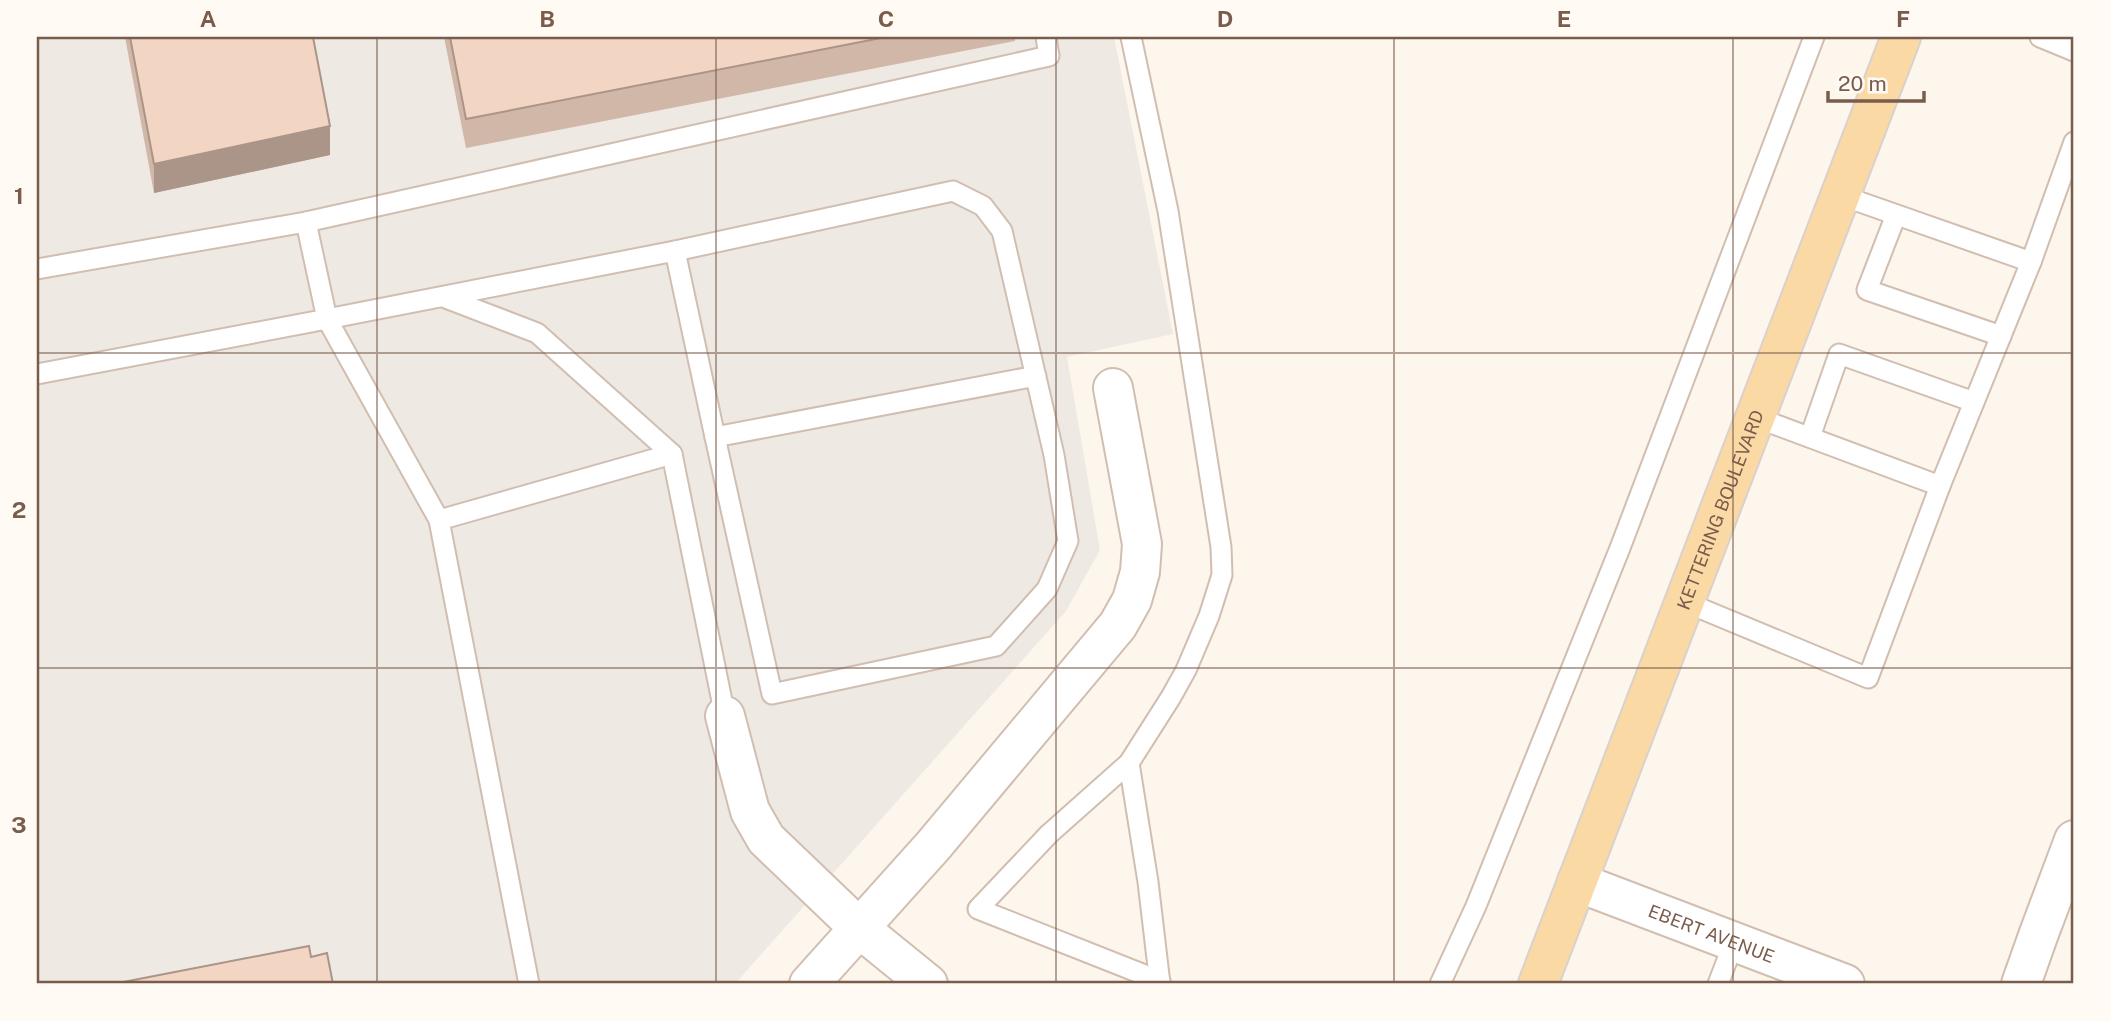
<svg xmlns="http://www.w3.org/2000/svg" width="2111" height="1021" font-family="'Public Sans',sans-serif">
	<rect width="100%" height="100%" fill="#fdf6ec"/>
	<polygon fill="#efe9e4" points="37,37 1114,37 1173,334 1067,357 1100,550 1066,611 735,984 37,984"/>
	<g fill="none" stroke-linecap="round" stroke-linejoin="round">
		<defs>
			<g id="service">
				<polyline points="1131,37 1168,211 1221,547 1222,575 1209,616 1186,670 1171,697 1129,763 1148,882 1160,984"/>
				<polyline points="2040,37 2074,51"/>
				<polyline points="1840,195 2031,262"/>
				<polyline points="1896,215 1867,290 2001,336"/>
				<polyline points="675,251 715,437"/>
				<polyline points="37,269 306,222"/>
				<polyline points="443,297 537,333 672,454 725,716"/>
				<polyline points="37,374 327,319 439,520"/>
				<polyline points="1036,376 715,437 772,694 996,646 1047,589 1068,541 1054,455 1002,231 983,206 953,191 675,251 327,319 306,222 1049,56 1046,37"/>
				<polyline points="1755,417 1940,486"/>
				<polyline points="1810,437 1839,354 1974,402"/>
				<polyline points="1685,602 1868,678 1940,486 2031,262 2074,142"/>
				<polyline points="1129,763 1049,834 978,909 1160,981"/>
				<polyline points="529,984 439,520 672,454"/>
				<polyline points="1440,984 1476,906 1620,548 1814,37"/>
				<polyline points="1718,984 1734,942"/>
			</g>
			<g id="minor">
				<polyline points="725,716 750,811 766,839 859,928 928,984"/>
				<path id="s1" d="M1577,882L1845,984"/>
				<polyline points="809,984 933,846 1118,625 1132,600 1140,572 1142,544 1113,388"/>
				<polyline points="2021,984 2038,936 2074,840"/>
			</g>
			<g id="primary">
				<path id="s2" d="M1538,984L1901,37"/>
			</g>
		</defs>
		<use href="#service" stroke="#d1beb0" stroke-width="23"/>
		<use href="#minor" stroke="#d1beb0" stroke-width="42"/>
		<use href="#primary" stroke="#dad1cd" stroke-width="42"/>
		<use href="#service" stroke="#fff" stroke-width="19"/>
		<use href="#minor" stroke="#fff" stroke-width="38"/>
		<use href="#primary" stroke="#fbd9a5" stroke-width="38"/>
	</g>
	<g fill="#d1b7a8">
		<polygon points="125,37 313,37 330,155 154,193"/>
		<polygon points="444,37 1015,37 1015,41 466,148"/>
	</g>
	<polygon fill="#aa9588" points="330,126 330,155 154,193 154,164"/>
	<g fill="#f3d5c3" stroke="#aa9588" stroke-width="2">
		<polygon points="130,37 313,37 330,126 154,164"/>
		<polygon points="450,37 886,37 466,119"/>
		<polygon points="309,946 311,957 327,953 333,984 113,984"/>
	</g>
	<path fill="none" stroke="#7a5c4d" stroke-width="2" stroke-opacity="0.55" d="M377,37V984M716,37V984M1056,37V984M1394,37V984M1733,37V984M37,353H2074M37,668H2074"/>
	<g text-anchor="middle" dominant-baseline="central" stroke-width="5" stroke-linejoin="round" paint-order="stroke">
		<g font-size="18" fill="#7a5c4d" stroke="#fffaf3">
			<text stroke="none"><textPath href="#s2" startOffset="508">KETTERING BOULEVARD</textPath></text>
			<text stroke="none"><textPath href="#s1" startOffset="144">EBERT AVENUE</textPath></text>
		</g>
	</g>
	<rect width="2111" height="1021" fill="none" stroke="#fffaf3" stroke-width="77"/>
	<path d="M1828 91v10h96v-10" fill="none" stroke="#7a5c4d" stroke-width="3.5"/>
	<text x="1838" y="91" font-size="21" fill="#7a5c4d" stroke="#fffaf3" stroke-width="5" paint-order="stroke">20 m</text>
	<rect x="38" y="38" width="2034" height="944" fill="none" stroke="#7a5c4d" stroke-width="2.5"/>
	<g font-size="23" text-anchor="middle" font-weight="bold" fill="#7a5c4d">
		<text x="208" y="27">A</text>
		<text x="547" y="27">B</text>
		<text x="886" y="27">C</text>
		<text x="1225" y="27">D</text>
		<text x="1564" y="27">E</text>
		<text x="1903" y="27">F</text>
		<text x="19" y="204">1</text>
		<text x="19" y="518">2</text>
		<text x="19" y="833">3</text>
	</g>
</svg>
